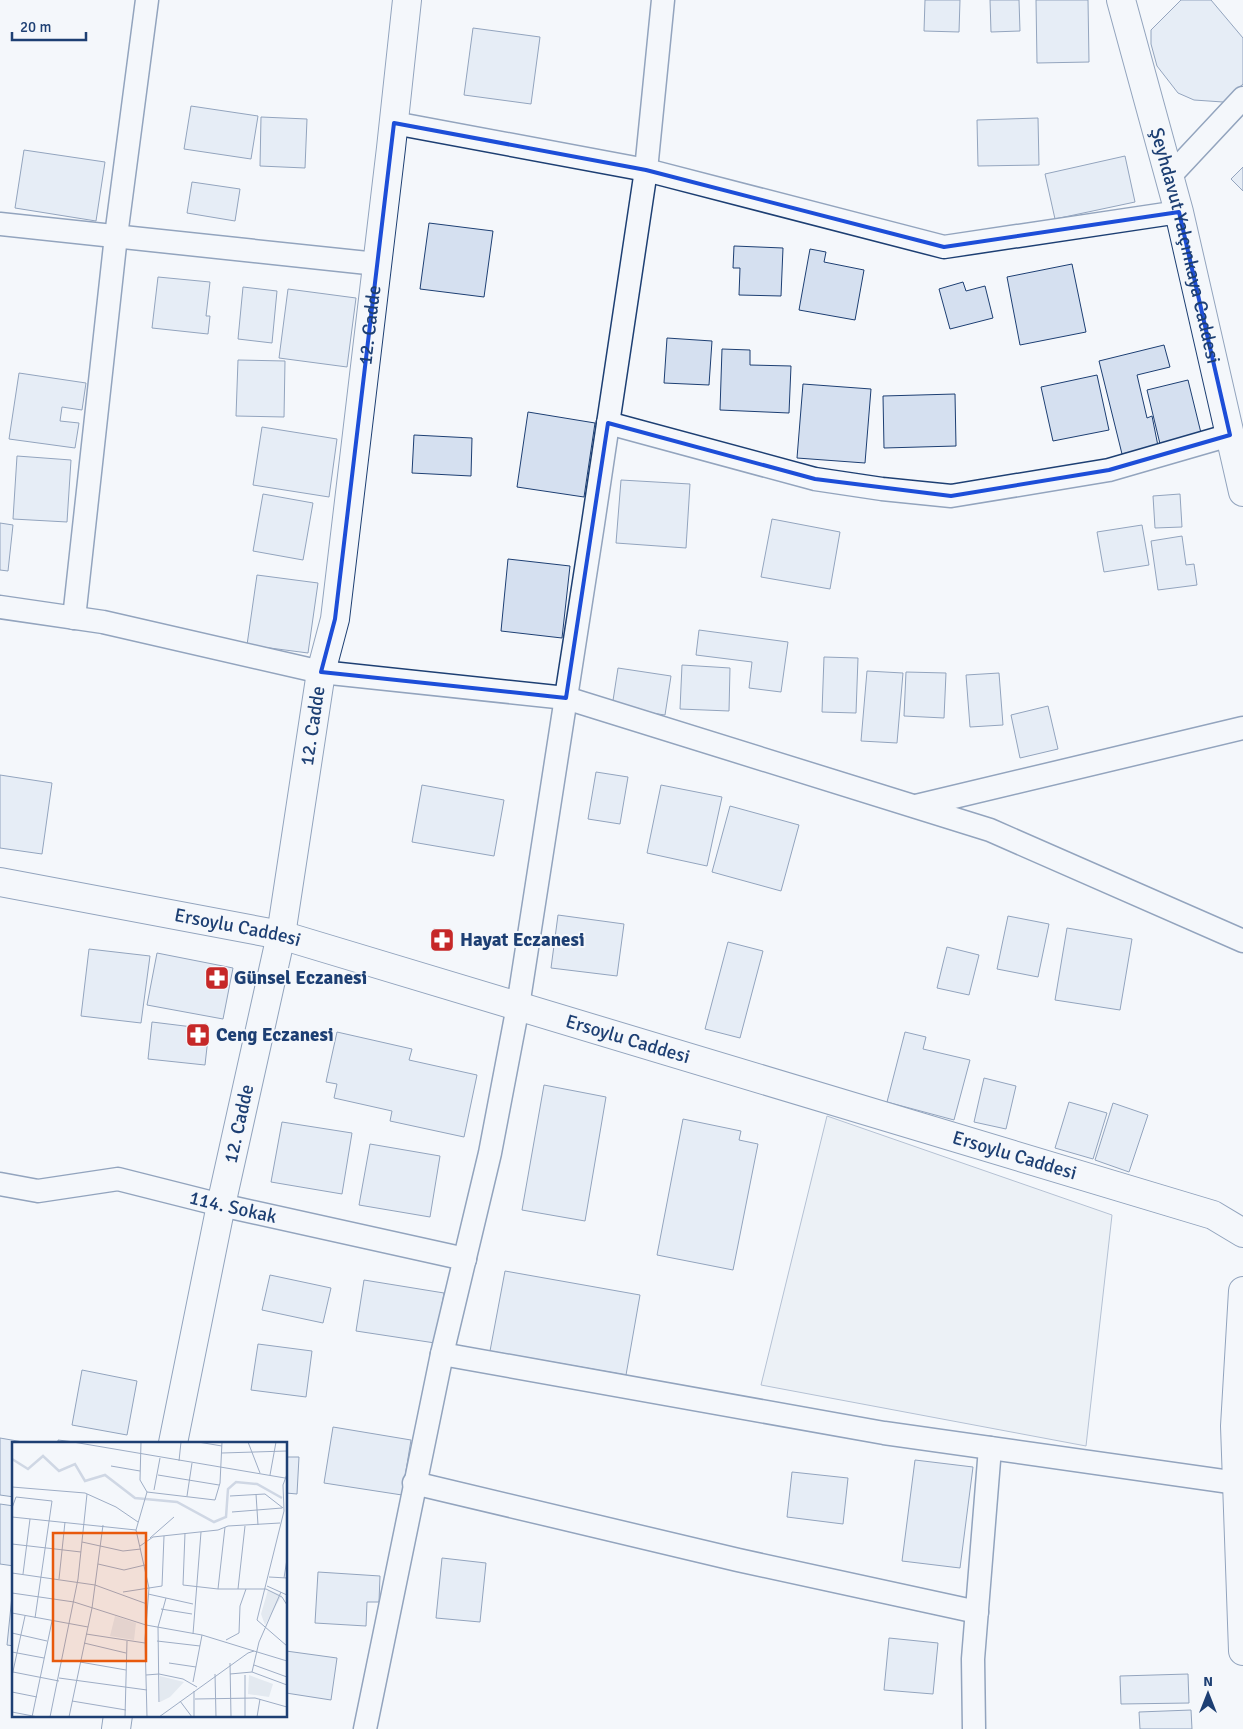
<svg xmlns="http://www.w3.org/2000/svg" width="1243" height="1729" font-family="Signika,sans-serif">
	<rect width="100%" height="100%" fill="#f4f7fb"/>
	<polygon fill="#e3e9f0" stroke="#687fa3" points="827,1116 1112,1215 1086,1446 761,1385"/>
	<g fill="#d5e0f0" stroke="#1d3f73">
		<polygon points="925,0 960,0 959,32 924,31"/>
		<polygon points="990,0 1019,0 1020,31 991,32"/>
		<polygon points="1036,0 1088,0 1089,62 1037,63"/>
		<polygon points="1181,0 1211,0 1243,38 1243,84 1223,102 1194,100 1178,93 1157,66 1151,44 1151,30"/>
		<polygon points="473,28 540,37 531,104 464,95"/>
		<polygon points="191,106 258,116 251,159 184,149"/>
		<polygon points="261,117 307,119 305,168 260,166"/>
		<polygon points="1038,118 1039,165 978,166 977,120"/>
		<polygon points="24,150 105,162 96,221 15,208"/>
		<polygon points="1125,156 1135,202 1055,219 1045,174"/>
		<polygon points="1243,167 1243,191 1231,179"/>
		<polygon points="192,182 240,189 235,221 187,213"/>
		<polygon points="429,223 493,231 484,297 420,289"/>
		<polygon points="734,246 783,248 781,296 739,295 740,268 733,268"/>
		<polygon points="810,249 826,252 824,262 864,270 855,320 799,310"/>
		<polygon points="1072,264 1086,332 1020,345 1007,277"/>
		<polygon points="158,277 210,282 206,316 210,316 208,334 152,328"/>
		<polygon points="963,282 966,291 985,286 993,318 950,329 939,289"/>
		<polygon points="243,287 277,291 272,343 238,339"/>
		<polygon points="288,289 356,298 347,367 279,358"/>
		<polygon points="667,338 712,341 709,385 664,383"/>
		<polygon points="1164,345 1170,367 1137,375 1147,418 1152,416 1158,446 1122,454 1099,361"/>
		<polygon points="722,349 750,350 750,365 791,366 789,413 720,410"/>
		<polygon points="238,360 285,361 284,417 236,416"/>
		<polygon points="19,373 86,383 82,410 62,407 60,421 79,423 75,448 9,439"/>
		<polygon points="1097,375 1109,430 1053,441 1041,387"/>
		<polygon points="1188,380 1202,437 1161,448 1147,390"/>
		<polygon points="803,384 871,389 865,463 797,458"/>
		<polygon points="955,394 956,446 884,448 883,396"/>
		<polygon points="528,412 595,423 584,497 517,487"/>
		<polygon points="262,427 337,439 329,497 253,485"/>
		<polygon points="414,435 472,438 471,476 412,473"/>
		<polygon points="17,456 71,460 67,522 13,519"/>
		<polygon points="621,480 690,484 686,548 616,543"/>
		<polygon points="263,494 313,503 303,560 253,551"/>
		<polygon points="1180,494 1182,527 1155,528 1153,496"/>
		<polygon points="772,519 840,532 830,589 761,577"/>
		<polygon points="0,523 13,525 8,571 0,570"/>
		<polygon points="1142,525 1149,565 1104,572 1097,532"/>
		<polygon points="1182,536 1186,565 1194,564 1197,585 1158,590 1151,541"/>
		<polygon points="508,559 570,566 562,638 501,631"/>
		<polygon points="257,575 318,583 308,653 247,645"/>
		<polygon points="699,630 788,642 781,692 749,688 752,662 696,655"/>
		<polygon points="824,657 858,658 856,713 822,712"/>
		<polygon points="682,665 730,668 729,711 680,709"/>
		<polygon points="618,668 671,676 665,715 612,707"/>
		<polygon points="867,671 903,673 897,743 861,741"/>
		<polygon points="906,672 946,673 944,718 904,716"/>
		<polygon points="999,673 1003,725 970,727 966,675"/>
		<polygon points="1048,706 1058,749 1020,758 1011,715"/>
		<polygon points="596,772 628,777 620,824 588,819"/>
		<polygon points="0,775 52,783 42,854 0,848"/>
		<polygon points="422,785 504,800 494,856 412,842"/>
		<polygon points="661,785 722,797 707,866 647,853"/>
		<polygon points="730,806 799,825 781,891 712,872"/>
		<polygon points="558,915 624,924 617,976 551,968"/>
		<polygon points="1008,916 1049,924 1038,977 997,969"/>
		<polygon points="1067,928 1132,939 1120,1010 1055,1000"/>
		<polygon points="728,942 763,951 740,1038 705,1029"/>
		<polygon points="947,947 979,955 969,995 937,988"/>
		<polygon points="89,949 150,956 141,1023 81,1016"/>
		<polygon points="157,953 233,968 223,1019 147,1005"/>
		<polygon points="152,1022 209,1029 205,1065 148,1059"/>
		<polygon points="337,1032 412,1049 409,1060 477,1075 464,1137 390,1121 392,1111 334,1098 337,1084 326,1082"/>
		<polygon points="905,1032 926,1037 923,1049 970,1060 954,1120 887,1102"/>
		<polygon points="984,1078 1016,1086 1006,1129 974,1122"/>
		<polygon points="544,1085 606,1097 585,1221 522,1210"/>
		<polygon points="1069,1102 1107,1113 1093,1159 1055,1148"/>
		<polygon points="1113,1103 1148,1115 1129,1172 1095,1160"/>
		<polygon points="683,1119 741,1131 739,1140 758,1144 733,1270 657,1255"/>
		<polygon points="282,1122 352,1133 342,1194 271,1182"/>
		<polygon points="370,1144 440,1156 430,1217 359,1205"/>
		<polygon points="505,1271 640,1295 626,1375 490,1351"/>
		<polygon points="270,1275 331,1288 323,1323 262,1310"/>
		<polygon points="364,1280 444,1293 435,1343 356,1331"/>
		<polygon points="258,1344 312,1351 306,1397 251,1390"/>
		<polygon points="82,1370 137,1381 127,1435 72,1425"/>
		<polygon points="333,1427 411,1440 402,1495 324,1483"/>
		<polygon points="0,1438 29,1443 14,1443 14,1497 0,1495"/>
		<polygon points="58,1440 83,1443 58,1443"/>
		<polygon points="286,1457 299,1457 297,1494 286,1493"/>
		<polygon points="915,1460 973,1467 960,1568 902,1561"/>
		<polygon points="792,1472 848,1478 843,1524 787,1517"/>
		<polygon points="0,1504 14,1506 14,1566 0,1564"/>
		<polygon points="442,1558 486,1563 480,1622 436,1618"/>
		<polygon points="318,1572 380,1576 379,1602 367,1602 366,1626 315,1623"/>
		<polygon points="13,1586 14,1586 14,1646 7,1645"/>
		<polygon points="889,1638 938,1643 933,1694 884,1690"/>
		<polygon points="286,1651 337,1658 331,1700 286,1693"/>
		<polygon points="1188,1674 1189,1703 1121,1704 1120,1676"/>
		<polygon points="1191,1710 1192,1729 1140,1729 1139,1712"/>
	</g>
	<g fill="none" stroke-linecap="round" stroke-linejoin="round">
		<defs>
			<g id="street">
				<polyline points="394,123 646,170 944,247 1179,212"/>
				<polyline points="1170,176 1243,98"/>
				<polyline points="0,224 377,264"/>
				<polyline points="608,423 815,479 882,489 951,496 1109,470 1230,435"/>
				<polyline points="0,607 103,622 321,672 566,698 990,830 1243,941"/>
				<polyline points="74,618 116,236 147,0"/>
				<polyline points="916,806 1243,728"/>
				<path id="s1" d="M0,1184L38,1191L118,1179L221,1205L465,1259"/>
				<polyline points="442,1354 884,1433 1237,1483"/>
				<polyline points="414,1483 738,1560 977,1612"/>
				<polyline points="365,1729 442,1354 490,1153 518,1006 593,524 646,170 663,0"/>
				<polyline points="974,1729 973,1659 990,1448"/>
			</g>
			<g id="secondary">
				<path id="s2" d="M1121,0L1179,212L1243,492"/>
				<path id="s3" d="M0,882L281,935L1213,1215L1243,1233"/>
				<polyline points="1243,1291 1235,1426 1243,1651"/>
				<path id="s4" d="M173,1443L221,1205L281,935L321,672L335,619L391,148L407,0"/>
				<polyline points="116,1729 118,1715"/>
			</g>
		</defs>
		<use href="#street" stroke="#1d3f73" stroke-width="25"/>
		<use href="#secondary" stroke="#1d3f73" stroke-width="30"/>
		<use href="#street" stroke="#f4f7fb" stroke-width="22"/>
		<use href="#secondary" stroke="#f4f7fb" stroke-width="28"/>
	</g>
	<path d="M0 0H1243V1729H0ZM394,123L646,170L944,247L1179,212L1230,435L1109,470L951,496L815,479L608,423L566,698L321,672L335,619Z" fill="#f4f7fb" fill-opacity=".55" fill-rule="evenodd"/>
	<path fill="none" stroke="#1d4ed8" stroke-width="4" stroke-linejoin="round" d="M394,123L646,170L944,247L1179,212L1230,435L1109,470L951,496L815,479L608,423L566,698L321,672L335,619Z"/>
	<defs>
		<symbol id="pharmacy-square" viewBox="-11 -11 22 22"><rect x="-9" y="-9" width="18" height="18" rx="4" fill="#c62828" stroke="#f4f7fb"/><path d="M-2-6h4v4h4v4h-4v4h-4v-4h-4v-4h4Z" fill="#fff"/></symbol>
	</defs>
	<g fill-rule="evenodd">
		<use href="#pharmacy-square" x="428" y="926" width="28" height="28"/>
		<use href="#pharmacy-square" x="203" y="964" width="28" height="28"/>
		<use href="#pharmacy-square" x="184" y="1021" width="28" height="28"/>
	</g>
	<g text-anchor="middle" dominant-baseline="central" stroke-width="4" stroke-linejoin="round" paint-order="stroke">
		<g font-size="19" fill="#1d3f73" stroke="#f4f7fb">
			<text stroke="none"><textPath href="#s2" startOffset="254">Şeyhdavut Yalçınkaya Caddesi</textPath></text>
			<text stroke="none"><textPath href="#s4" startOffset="1136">12. Cadde</textPath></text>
			<text stroke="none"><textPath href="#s4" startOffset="731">12. Cadde</textPath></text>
			<text stroke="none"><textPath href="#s3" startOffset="242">Ersoylu Caddesi</textPath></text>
			<text stroke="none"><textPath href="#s3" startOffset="648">Ersoylu Caddesi</textPath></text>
			<text stroke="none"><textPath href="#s4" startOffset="326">12. Cadde</textPath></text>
			<text stroke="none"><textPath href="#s3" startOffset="1052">Ersoylu Caddesi</textPath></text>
			<text stroke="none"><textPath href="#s1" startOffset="238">114. Sokak</textPath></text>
		</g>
		<g font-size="19" font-weight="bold" fill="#1d3f73" stroke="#f4f7fb" text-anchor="start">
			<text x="460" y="940">Hayat Eczanesi</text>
			<text x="234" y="978">Günsel Eczanesi</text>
			<text x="216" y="1035">Ceng Eczanesi</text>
		</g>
	</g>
	<g transform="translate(12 1442)">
		<rect width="275" height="275" fill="#f4f7fb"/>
		<path d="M256,148L270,153L253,183L249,172ZM103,174L124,181L122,198L98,194ZM237,233L261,242L257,255L236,252ZM148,234L172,240L158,255L148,260Z" fill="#e3e9f0"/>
		<path fill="none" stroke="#cfd7e4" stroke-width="2.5" d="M0,17L16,27L31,14L47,29L63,22L73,39L93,33L123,56L165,60L202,80L214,75L216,47L224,40L245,42L270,56"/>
		<path fill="none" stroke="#9eadc5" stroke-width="1" d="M61,0L273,36M129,0L128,38L135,50M186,0L210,4M236,0L248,31M210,11L275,9M167,19L169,0M99,24L128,29M275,32L271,43L272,69L245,178L275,204M146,33L207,43M258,33L264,0M0,45L73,51L104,65L126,80M142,48L148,16M135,50L203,58L208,41L210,0M244,52L246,83M175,54L180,21M218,54L253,52L271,66M0,66L4,55L40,59L23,176M220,70L270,66M0,75L124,88M173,91L171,143L206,147H254L270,155L275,163M138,96L162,75M70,100L111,109L129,107M0,102L69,110M128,104L141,95L206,88L216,84L268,81M86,122L112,128L133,123M0,131L83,143L135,162M11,132L18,77M257,135L275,136M272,136L275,117M47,137L53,80M255,144L275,153M206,147L213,85M226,147L233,84M111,150L150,144L152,94M0,151L62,160L134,183L190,193L242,209M136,152L181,162M149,167L180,172M0,171L76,185M0,191L35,199M74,192L133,201M181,192L189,90M214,198L227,191L228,164L234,147M145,199L188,204M72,201L114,211M0,210L32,216M68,220L114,228M157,221L184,225M218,221L219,275M242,223L275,235M1,230L47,239M240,230L247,200L269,150M203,232L204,275M218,232L240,230L275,243M134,233L147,232L171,237L185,245M233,233V275M0,234L13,174M47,236L135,248M181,240L190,193M182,249V275M0,250L25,255M183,257L243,256L275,265M60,259L114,268M168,259L180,275M147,260L146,185L154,156M0,270L26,275M20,275L40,179M38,275L66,137L75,52M57,275L80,166L91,83M113,275L115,199M135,275L133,197L137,146L124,88L135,50M147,275L236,211L242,209L275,219M245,275L248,257"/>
		<path fill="#e8590c" fill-opacity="0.15" stroke="#e8590c" stroke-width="2.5" d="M41,91H134V219H41Z"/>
		<rect width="275" height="275" fill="none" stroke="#1d3f73" stroke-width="2.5"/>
	</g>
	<g transform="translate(1208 1694)" stroke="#f4f7fb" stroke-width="4" paint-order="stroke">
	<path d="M0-4L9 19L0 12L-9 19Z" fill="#1d3f73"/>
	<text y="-8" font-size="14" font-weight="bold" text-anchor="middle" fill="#1d3f73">N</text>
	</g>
	<path d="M12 32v8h74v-8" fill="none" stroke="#1d3f73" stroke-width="2.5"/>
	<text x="20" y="32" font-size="15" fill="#1d3f73" stroke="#f4f7fb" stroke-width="4" paint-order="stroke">20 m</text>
</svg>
